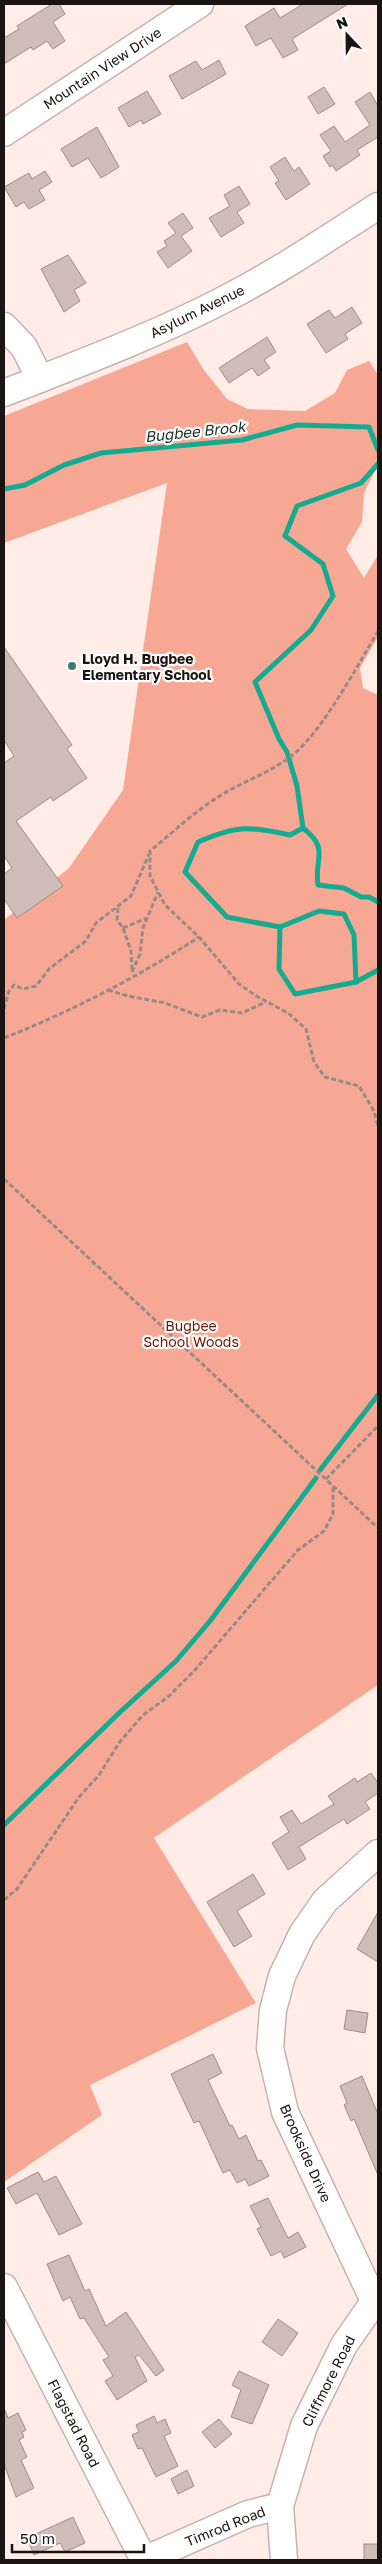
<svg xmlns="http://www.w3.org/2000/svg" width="382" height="2564" font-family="'Golos Text',sans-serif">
	<rect width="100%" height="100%" fill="#ffece7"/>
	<polygon fill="#f6a894" points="187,342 204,370 227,399 248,409 305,411 335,393 347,370 369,361 378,375 378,465 364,493 362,522 346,549 364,578 378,555 378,637 360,668 363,688 378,695 378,1685 154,1838 256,2003 90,2085 102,2115 4,2182 4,920 69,868 123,790 167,483 4,543 4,416"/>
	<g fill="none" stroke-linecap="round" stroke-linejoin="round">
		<g stroke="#15ab90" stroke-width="5">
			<path d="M378,464L361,483L297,506L285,536L323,564L333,596L311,630L255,682L279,739L287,752L297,786L303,828L290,835C250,826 237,825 198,842L185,872L227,917L280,927L279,969L295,994L356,982L378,970"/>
			<polyline points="4,489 25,485 64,465 101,453 242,440 297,425 369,427 378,450"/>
			<path d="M303,828C330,849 314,857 318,885L344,888L361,897H369L378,902"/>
			<polyline points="280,927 319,911 344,914 354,935 356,982"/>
			<polyline points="320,1470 378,1395"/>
			<polyline points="4,1825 118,1714 176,1661 210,1621 316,1478"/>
		</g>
	</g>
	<g fill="#cfbcb7" stroke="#9d8c87">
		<polygon points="52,4 59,4 65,14 53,22 65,41 53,49 47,41 33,50 31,47 4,64 4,38 19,29 17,26"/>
		<polygon points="303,4 348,4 292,39 298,50 283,58 271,38 256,46 245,26 274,8 280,18"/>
		<polygon points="219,60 226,74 182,99 169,76 196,61 202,70"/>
		<polygon points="324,87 335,104 318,114 308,97"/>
		<polygon points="147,91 161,114 143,124 141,120 129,127 118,108"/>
		<polygon points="370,92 378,106 378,137 357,150 360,155 336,171 332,165 330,167 323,156 331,151 320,135 334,126 345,142 370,125 355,102"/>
		<polygon points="97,127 119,167 101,178 88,158 72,167 61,149"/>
		<polygon points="285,157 294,171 299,167 310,184 286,200 275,183 279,181 270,167"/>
		<polygon points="45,171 52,182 39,190 45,200 29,209 24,202 16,207 4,187 29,173 32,179"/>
		<polygon points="239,186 250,204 237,212 244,223 221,237 209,218 230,206 224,195"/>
		<polygon points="183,213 193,228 181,236 192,251 168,268 157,252 167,246 164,241 176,233 168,223"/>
		<polygon points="68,255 86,283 74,290 80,301 64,312 41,269"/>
		<polygon points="352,307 362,323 345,334 348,339 326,353 307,324 329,310 335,318"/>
		<polygon points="267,337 276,352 264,360 270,368 258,376 252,368 229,383 219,368"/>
		<polygon points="4,647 72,745 67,749 87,778 53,801 51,797 16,821 63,886 17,918 4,899 4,874 12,868 4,856 4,763 14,756 4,740"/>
		<polygon points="371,1773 378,1783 378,1793 365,1802 370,1809 347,1824 344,1819 299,1847 306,1859 288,1870 272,1843 289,1832 280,1817 292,1810 301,1824 334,1804 328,1796 355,1778 357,1782"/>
		<polygon points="253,1874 265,1894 237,1911 252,1936 234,1947 207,1902"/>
		<polygon points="378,1912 378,1962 357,1949"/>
		<polygon points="347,2010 368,2013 365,2033 344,2029"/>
		<polygon points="213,2054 222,2073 208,2080 230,2126 232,2125 239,2139 246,2135 258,2161 261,2160 269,2176 249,2186 245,2179 237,2183 230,2170 223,2173 199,2121 194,2123 171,2074"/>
		<polygon points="362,2076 378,2114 378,2175 354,2119 351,2121 344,2105 347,2103 340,2086"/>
		<polygon points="38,2172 44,2182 56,2176 82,2224 59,2235 37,2193 16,2204 7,2188"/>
		<polygon points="268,2198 288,2238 298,2232 306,2247 284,2258 281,2251 271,2256 257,2229 261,2227 250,2206"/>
		<polygon points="69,2255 85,2291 89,2289 106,2326 126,2312 164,2370 156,2376 139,2355 135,2357 147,2381 117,2400 105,2381 113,2376 103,2360 109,2357 84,2318 80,2319 70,2297 63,2301 47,2264"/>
		<polygon points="278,2319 298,2333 282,2356 262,2342"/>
		<polygon points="239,2371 269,2385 252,2424 231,2417 241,2390 232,2385"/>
		<polygon points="4,2408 8,2418 18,2413 26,2430 22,2432 24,2437 19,2440 27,2457 21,2460 34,2488 16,2497 4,2464"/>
		<polygon points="154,2416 157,2423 165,2419 171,2433 164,2436 178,2466 156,2477 142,2448 138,2449 132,2435 139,2432 136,2425"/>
		<polygon points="219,2419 232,2434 215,2448 202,2432"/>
		<polygon points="187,2470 194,2486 178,2494 171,2479"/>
		<polygon points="73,2517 85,2543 65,2552 60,2543 34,2555 27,2538"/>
		<rect x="364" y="2544" width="14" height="16"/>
	</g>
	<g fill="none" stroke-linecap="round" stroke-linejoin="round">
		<defs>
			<g id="minor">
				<polyline points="4,133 200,4"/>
				<polyline points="4,326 24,347 40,379"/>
				<path d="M4,393C78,364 154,336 225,299C278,272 328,238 378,206"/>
				<polyline points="4,2287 144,2560"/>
				<polyline points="374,2301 285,2112 270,2048 273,2010 282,1976 302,1934 325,1901 378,1853"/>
				<polyline points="144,2560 248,2514 280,2506"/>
				<polyline points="284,2560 280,2506 304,2426 344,2345 378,2296"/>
			</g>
		</defs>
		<use href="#minor" stroke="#c5b3ae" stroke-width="29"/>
		<g stroke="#988b87" stroke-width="3" stroke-dasharray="5 2.5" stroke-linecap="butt">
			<path d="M378,631C358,665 324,728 295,753C273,772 243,781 218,797C194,812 172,833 150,851V876L165,905L199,937L239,984L258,997L288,1013L306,1029L314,1062L325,1077L359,1086L374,1111L378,1126"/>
			<polyline points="118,908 117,920 123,928 131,951 132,971"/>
			<polyline points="123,928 147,918"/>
			<polyline points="132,972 140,954 143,928 158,892"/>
			<polyline points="108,990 128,996 165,1003 202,1017 220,1010 242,1013 266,1002"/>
			<polyline points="4,1009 9,991 14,985 23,989 36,986 50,968 86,941 96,923 131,896 149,854"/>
			<path d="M4,1038C72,1011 138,977 199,937"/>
			<polyline points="4,1179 378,1528"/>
			<polyline points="326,1479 378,1426"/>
			<polyline points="4,1900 17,1889 79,1797 99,1775 119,1743 142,1716 169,1696 195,1670 298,1550 324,1531 333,1514 333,1486"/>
		</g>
		<use href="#minor" stroke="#fff" stroke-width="26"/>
	</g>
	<circle fill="#3a7b6c" stroke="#fff" stroke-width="2" cx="72" cy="666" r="5"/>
	<g text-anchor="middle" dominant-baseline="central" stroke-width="4.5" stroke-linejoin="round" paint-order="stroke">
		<g font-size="14" fill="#1a1412" stroke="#fff">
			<text transform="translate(102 68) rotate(-33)">Mountain View Drive</text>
			<text transform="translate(197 311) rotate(-26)">Asylum Avenue</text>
			<text transform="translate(306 2153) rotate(66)">Brookside Drive</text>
			<text transform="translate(328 2381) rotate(-63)">Cliffmore Road</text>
			<text transform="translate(74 2423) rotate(63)">Flagstad Road</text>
			<text transform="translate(225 2526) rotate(-22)">Timrod Road</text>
		</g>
		<g font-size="14" font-weight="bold" fill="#1a1412" stroke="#fff" text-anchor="start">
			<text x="82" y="658">Lloyd H. Bugbee<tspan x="82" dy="16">Elementary School</tspan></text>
		</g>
		<g font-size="14" fill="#6c1902" stroke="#fff">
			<text x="191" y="1325">Bugbee<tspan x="191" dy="16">School Woods</tspan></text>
		</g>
		<g font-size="15" font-style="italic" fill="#192f29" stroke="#fff">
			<text transform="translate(195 431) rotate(-6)">Bugbee Brook</text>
		</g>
	</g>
	<rect width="382" height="2564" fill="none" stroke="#1a1412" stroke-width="10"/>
	<g transform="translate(347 35) rotate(338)" stroke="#ffffff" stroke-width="4" paint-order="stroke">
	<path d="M0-4L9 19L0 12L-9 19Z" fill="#1a1412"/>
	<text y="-8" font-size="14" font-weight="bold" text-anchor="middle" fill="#1a1412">N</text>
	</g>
	<path d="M12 2544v8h132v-8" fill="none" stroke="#1a1412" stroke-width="2.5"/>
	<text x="20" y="2544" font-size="15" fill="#1a1412" stroke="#ffffff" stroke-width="4" paint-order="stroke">50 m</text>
</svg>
